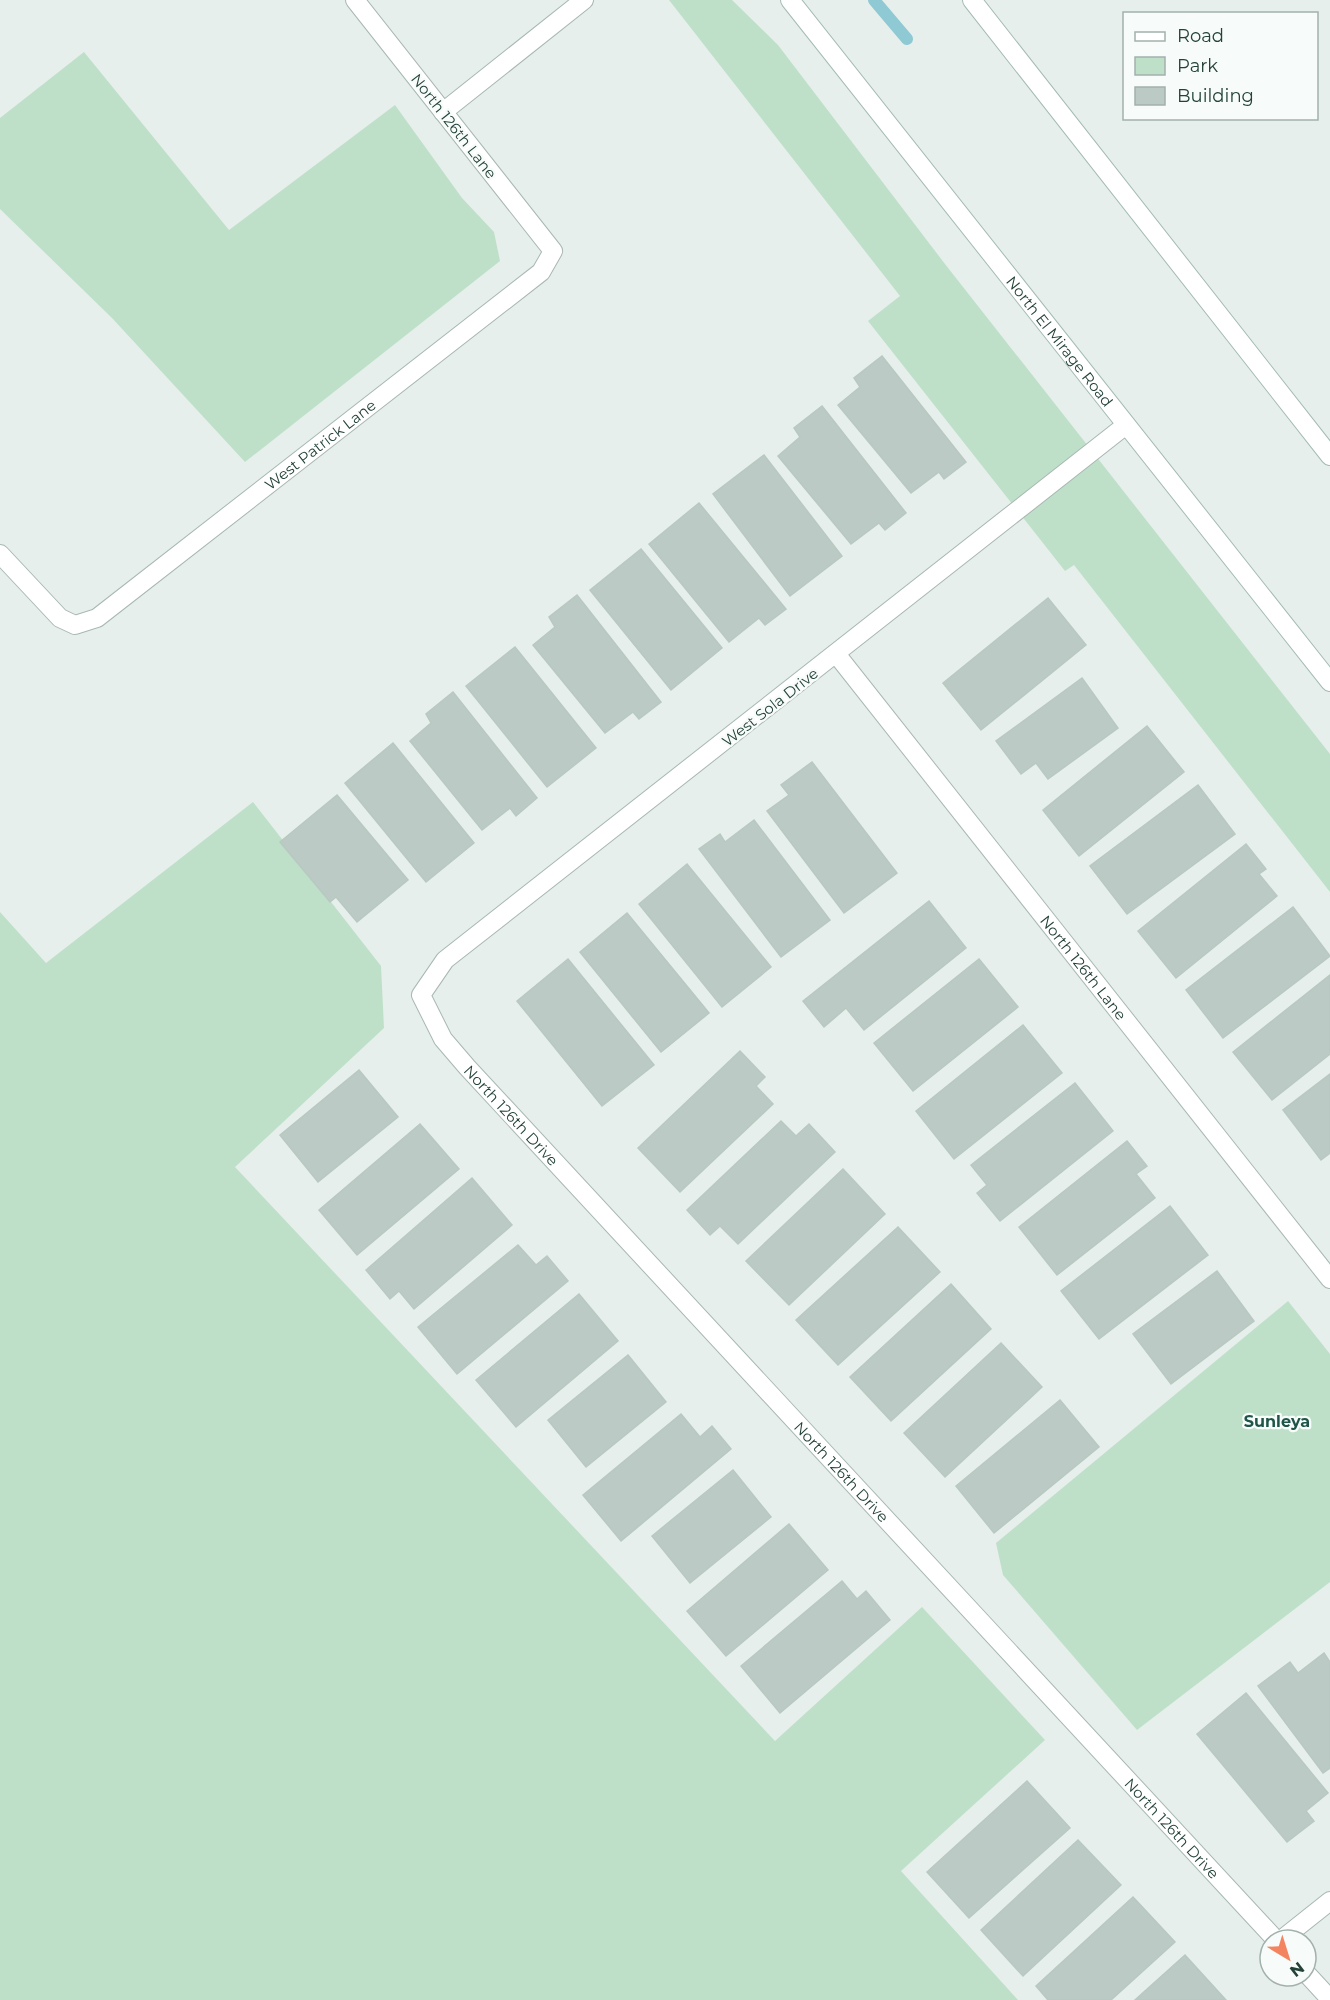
<svg xmlns="http://www.w3.org/2000/svg" width="1330" height="2000" font-family="Montserrat,sans-serif">
	<rect width="100%" height="100%" fill="#e6efeb"/>
	<g fill="#bfe0c8">
		<polygon points="669,0 732,0 778,45 945,264 1330,754 1330,892 1074,565 1065,571 868,321 900,296"/>
		<polygon points="84,52 229,230 395,105 462,198 494,232 500,261 245,462 112,318 0,209 0,118"/>
		<polygon points="253,802 381,966 384,1028 235,1167 775,1741 922,1607 1045,1740 901,1871 1018,2000 0,2000 0,912 46,963"/>
		<polygon points="1288,1301 1330,1354 1330,1582 1137,1730 1003,1575 996,1543"/>
	</g>
	<g fill="none" stroke-linecap="round" stroke-linejoin="round">
		<polyline stroke="#8ec9d4" stroke-width="12" points="874,0 907,39"/>
	</g>
	<g fill="#bbcac4" stroke="#b8c9c2" stroke-width="1.5">
		<polygon points="882,356 966,462 944,479 939,472 911,493 838,405 860,387 854,378"/>
		<polygon points="822,406 906,513 885,530 879,523 851,544 778,456 800,437 794,428"/>
		<polygon points="764,455 842,556 790,596 713,494"/>
		<polygon points="699,503 786,609 765,625 759,618 729,642 649,544"/>
		<polygon points="641,549 722,648 671,690 590,590"/>
		<polygon points="577,595 661,702 639,719 633,712 605,733 533,645 555,627 549,617"/>
		<polygon points="1048,598 1086,645 981,730 943,683"/>
		<polygon points="515,647 596,748 547,787 466,686"/>
		<polygon points="1082,678 1118,728 1048,779 1036,763 1021,774 996,741"/>
		<polygon points="453,692 537,798 516,816 510,808 482,830 410,741 431,723 426,714"/>
		<polygon points="1147,726 1184,772 1079,856 1043,810"/>
		<polygon points="393,743 474,843 426,882 345,783"/>
		<polygon points="812,762 897,873 844,913 767,811 789,795 781,785"/>
		<polygon points="1198,785 1235,834 1127,914 1090,866"/>
		<polygon points="337,795 408,880 357,922 336,897 330,902 280,842"/>
		<polygon points="754,820 830,920 781,957 699,849 720,834 725,842"/>
		<polygon points="1246,844 1266,869 1259,874 1277,896 1176,978 1138,931"/>
		<polygon points="687,864 771,967 722,1007 639,904"/>
		<polygon points="929,901 966,948 864,1030 846,1008 824,1027 803,1001"/>
		<polygon points="1293,907 1330,956 1223,1038 1186,990"/>
		<polygon points="627,913 709,1013 661,1052 580,952"/>
		<polygon points="568,959 654,1065 602,1106 517,1001"/>
		<polygon points="979,959 1018,1007 913,1091 874,1043"/>
		<polygon points="1330,975 1330,1054 1272,1100 1233,1052"/>
		<polygon points="1023,1025 1062,1073 954,1159 916,1111"/>
		<polygon points="740,1051 765,1077 756,1086 773,1104 680,1192 638,1148"/>
		<polygon points="359,1070 398,1117 318,1182 280,1135"/>
		<polygon points="1330,1074 1330,1153 1321,1160 1283,1110"/>
		<polygon points="1075,1083 1113,1131 1000,1221 977,1193 987,1185 971,1165"/>
		<polygon points="781,1121 796,1136 809,1124 835,1152 738,1244 720,1226 710,1235 687,1210"/>
		<polygon points="420,1124 459,1169 357,1255 319,1210"/>
		<polygon points="1127,1141 1147,1166 1136,1174 1155,1198 1057,1275 1019,1227"/>
		<polygon points="843,1169 885,1214 789,1305 746,1261"/>
		<polygon points="472,1178 512,1225 414,1309 399,1291 390,1299 366,1270"/>
		<polygon points="1170,1206 1208,1255 1099,1339 1061,1291"/>
		<polygon points="898,1227 940,1272 838,1365 796,1320"/>
		<polygon points="518,1245 536,1265 547,1256 568,1281 457,1374 418,1327"/>
		<polygon points="1217,1271 1254,1321 1171,1384 1133,1334"/>
		<polygon points="951,1284 991,1329 891,1421 850,1377"/>
		<polygon points="579,1294 618,1341 516,1427 476,1380"/>
		<polygon points="1001,1343 1042,1387 945,1477 904,1433"/>
		<polygon points="628,1355 666,1402 586,1467 548,1420"/>
		<polygon points="1060,1400 1099,1447 994,1533 956,1486"/>
		<polygon points="681,1414 700,1437 712,1426 731,1449 621,1541 583,1495"/>
		<polygon points="733,1470 771,1517 690,1583 652,1536"/>
		<polygon points="789,1524 828,1570 726,1656 687,1611"/>
		<polygon points="842,1581 857,1599 866,1591 890,1620 780,1713 741,1666"/>
		<polygon points="1324,1653 1330,1662 1330,1768 1323,1773 1258,1686 1290,1662 1298,1673"/>
		<polygon points="1246,1693 1328,1793 1306,1811 1314,1821 1287,1842 1197,1734"/>
		<polygon points="1027,1781 1070,1828 969,1918 927,1872"/>
		<polygon points="1078,1840 1121,1885 1023,1976 981,1930"/>
		<polygon points="1133,1897 1175,1942 1111,2000 1048,2000 1036,1986"/>
		<polygon points="1185,1955 1226,2000 1135,2000"/>
	</g>
	<g fill="none" stroke-linecap="round" stroke-linejoin="round">
		<defs>
			<g id="street">
				<polyline points="443,112 584,0"/>
				<path id="s1" d="M1126,425L445,960L421,995L443,1039L467,1067L1276,1940"/>
				<path id="s2" d="M0,554L60,618L75,625L97,618L541,272L553,251L355,0"/>
				<path id="s3" d="M837,655L1330,1279"/>
				<polyline points="1281,1940 1330,1901"/>
				<polyline points="1306,1973 1330,1999"/>
			</g>
			<g id="secondary">
				<path id="s4" d="M790,0L1330,682"/>
				<polyline points="972,0 1330,456"/>
			</g>
		</defs>
		<use href="#street" stroke="#a8b8b2" stroke-width="20"/>
		<use href="#secondary" stroke="#a4bbb3" stroke-width="20"/>
		<use href="#street" stroke="#fff" stroke-width="18"/>
		<use href="#secondary" stroke="#fff" stroke-width="18"/>
	</g>
	<g text-anchor="middle" dominant-baseline="central" stroke-width="4.5" stroke-linejoin="round" paint-order="stroke">
		<g font-size="15" fill="#24423a" stroke="#f7fbf9">
			<text transform="translate(454 126) rotate(52)">North 126th Lane</text>
			<text stroke="none"><textPath href="#s4" startOffset="435">North El Mirage Road</textPath></text>
			<text stroke="none"><textPath href="#s2" startOffset="410">West Patrick Lane</textPath></text>
			<text transform="translate(770 707) rotate(-38)">West Sola Drive</text>
			<text stroke="none"><textPath href="#s3" startOffset="398">North 126th Lane</textPath></text>
			<text stroke="none"><textPath href="#s1" startOffset="1060">North 126th Drive</textPath></text>
			<text stroke="none"><textPath href="#s1" startOffset="1546">North 126th Drive</textPath></text>
			<text stroke="none"><textPath href="#s1" startOffset="2032">North 126th Drive</textPath></text>
		</g>
		<g font-size="16" font-weight="bold" fill="#1f5548" stroke="#f7fbf9">
			<text x="1277" y="1421">Sunleya</text>
		</g>
	</g>
	<rect x="1123" y="12" width="195" height="108" fill="#f7fbf9" stroke="#a3b1ad" stroke-width="1.5"/>
	<rect x="1135" y="32" width="30" height="9" fill="#ffffff" stroke="#a3b1ad" stroke-width="1.5"/>
	<text x="1177" y="42" font-size="18" fill="#24423a">Road</text>
	<rect x="1135" y="57" width="30" height="18" fill="#bfe0c8" stroke="#a3b1ad" stroke-width="1.5"/>
	<text x="1177" y="72" font-size="18" fill="#24423a">Park</text>
	<rect x="1135" y="87" width="30" height="18" fill="#bbcac4" stroke="#a3b1ad" stroke-width="1.5"/>
	<text x="1177" y="102" font-size="18" fill="#24423a">Building</text>
	<g transform="translate(1288 1958) rotate(142)"><circle r="28" fill="#f7fbf9" stroke="#a3b1ad" stroke-width="1.5"/>
	<path d="M0-4.5L10 22L0 15L-10 22Z" fill="#f4845f"/>
	<text y="-9" font-size="16" font-weight="bold" text-anchor="middle" fill="#24423a">N</text>
	</g>
</svg>
